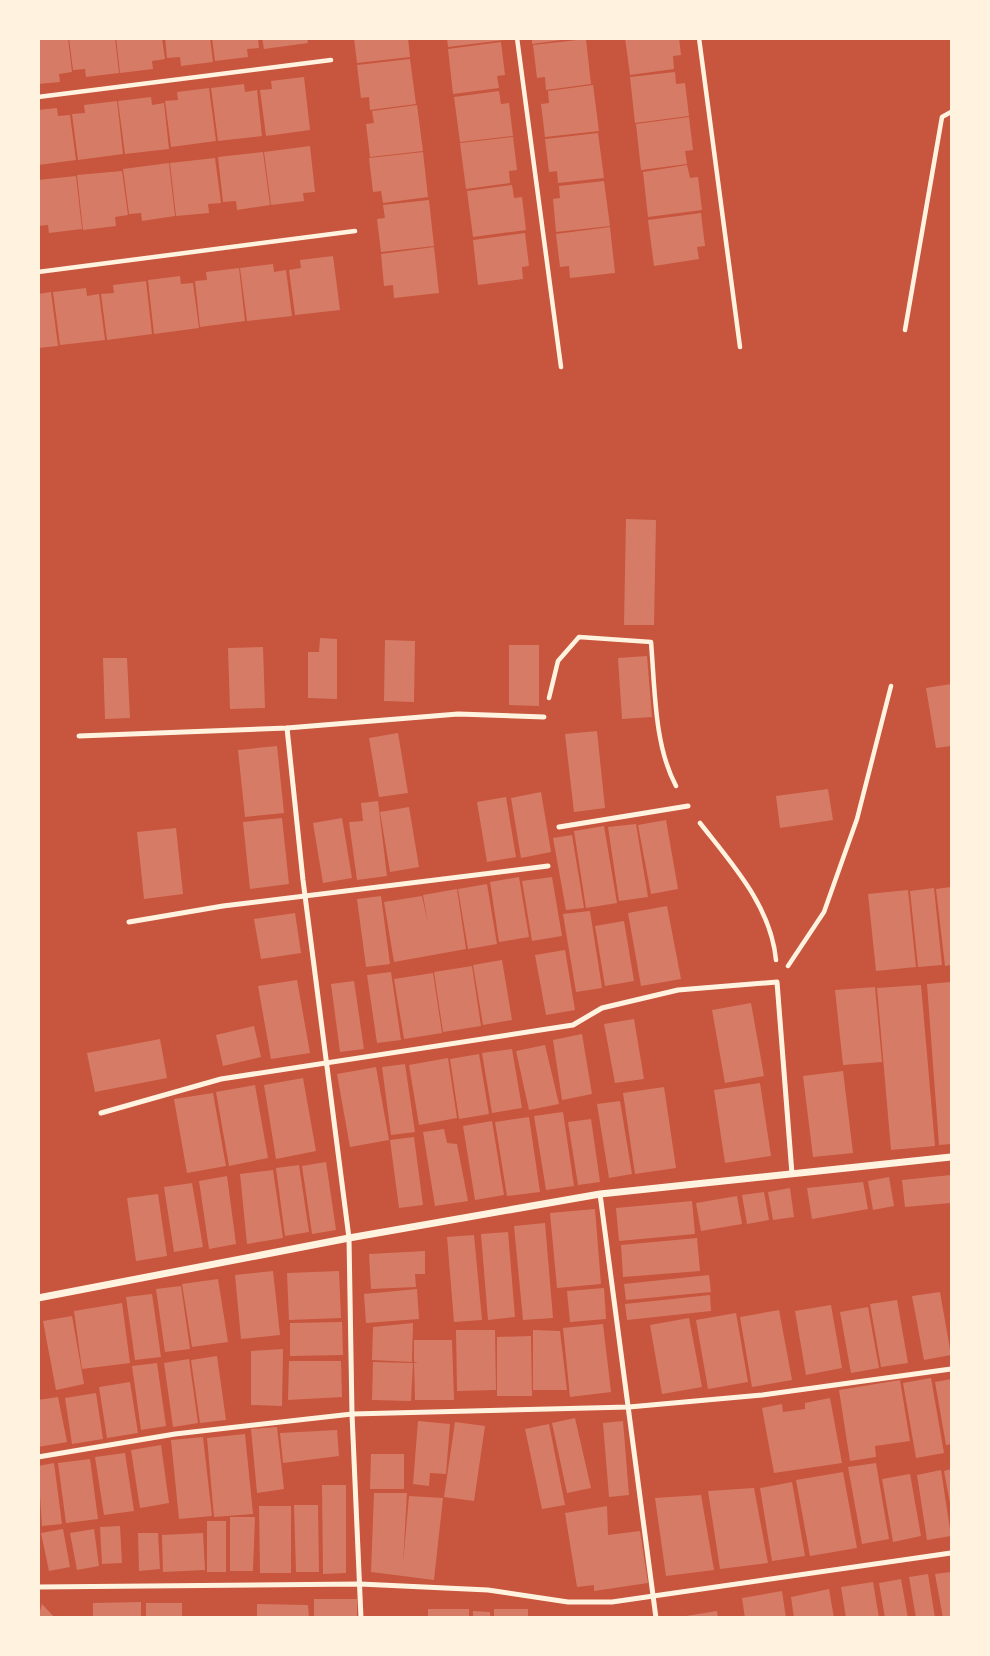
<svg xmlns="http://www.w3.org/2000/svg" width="990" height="1656" font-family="'PT Sans Narrow',sans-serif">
	<rect width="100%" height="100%" fill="#c8553d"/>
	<g fill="#d67c66">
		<polygon points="38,38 68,38 72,72 59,74 60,82 38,84"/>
		<polygon points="69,38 115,38 119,73 86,77 85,69 73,70"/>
		<polygon points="116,38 162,38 165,59 152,61 153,69 120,73"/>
		<polygon points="165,38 210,38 213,62 181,66 180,57 167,58"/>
		<polygon points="212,38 258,38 259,48 247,49 248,57 215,61"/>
		<polygon points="262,38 307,38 308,43 264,49"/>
		<polygon points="354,38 408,38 410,57 357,63"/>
		<polygon points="447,38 504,38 504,40 448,47"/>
		<polygon points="532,38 562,38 562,40 532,44"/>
		<polygon points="625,38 679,38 681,55 673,56 674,69 630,75"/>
		<polygon points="586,39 591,84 546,90 545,77 537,78 533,45"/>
		<polygon points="501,42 505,75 497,76 499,88 453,94 448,49"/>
		<polygon points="410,59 416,104 370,110 369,97 361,98 357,65"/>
		<polygon points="675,72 676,84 685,83 689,116 635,123 630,77"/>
		<polygon points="304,77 310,130 266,136 260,90 272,89 271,81"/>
		<polygon points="244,84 245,92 257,90 262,136 218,141 211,88"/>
		<polygon points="593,85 599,131 545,137 541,104 549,103 548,91"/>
		<polygon points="209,88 216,141 171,147 165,101 178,100 177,92"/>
		<polygon points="499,91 501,104 509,103 513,136 460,142 454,97"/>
		<polygon points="151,97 152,105 164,103 169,149 125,154 118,101"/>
		<polygon points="117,101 123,154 78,160 72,114 85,113 84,105"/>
		<polygon points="417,105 423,151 370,157 366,124 374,123 372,111"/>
		<polygon points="57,108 58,116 70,115 76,160 38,165 38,110"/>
		<polygon points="689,117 693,150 685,151 687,164 641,170 636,124"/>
		<polygon points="598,133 604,178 558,183 557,171 549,172 545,139"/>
		<polygon points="513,137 517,170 509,171 510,183 466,189 460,143"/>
		<polygon points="310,146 315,192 303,193 304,201 271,205 264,152"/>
		<polygon points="263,152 270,205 237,210 236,201 223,202 218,157"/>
		<polygon points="423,152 428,197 383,203 381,191 373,192 369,158"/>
		<polygon points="215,158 221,203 208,204 209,213 176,216 170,163"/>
		<polygon points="169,163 175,216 142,221 141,213 129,214 123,169"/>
		<polygon points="687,165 690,178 698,177 702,210 648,217 643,172"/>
		<polygon points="122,171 128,215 115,217 116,226 83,230 77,175"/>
		<polygon points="76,176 82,229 49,233 48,225 38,226 38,180"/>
		<polygon points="604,181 610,226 556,232 553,199 560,198 559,186"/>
		<polygon points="512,185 514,198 522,197 526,230 473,237 467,191"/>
		<polygon points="429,200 434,246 381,252 377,219 385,218 383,205"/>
		<polygon points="701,213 705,246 697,247 699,259 654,266 648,220"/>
		<polygon points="610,227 615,273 570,278 569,266 560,267 556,234"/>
		<polygon points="525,233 529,266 522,267 523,279 478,285 473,240"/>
		<polygon points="434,247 439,293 394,298 393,285 384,286 381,254"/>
		<polygon points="333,256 340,310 295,315 289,270 301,268 300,260"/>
		<polygon points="273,264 274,272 286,270 292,316 247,321 240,268"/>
		<polygon points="239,268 245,321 200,327 195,281 207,280 206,272"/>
		<polygon points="180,276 181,284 193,283 199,328 154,334 148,280"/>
		<polygon points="146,281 152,334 107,340 101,294 114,293 113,285"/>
		<polygon points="86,288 87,296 99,294 105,340 60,345 53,292"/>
		<polygon points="51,292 58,346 38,348 38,294"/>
		<polygon points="626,519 656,520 654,625 624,625"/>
		<polygon points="320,638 337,639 337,699 308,698 308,652 319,652"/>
		<polygon points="385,640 415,641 414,702 384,701"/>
		<polygon points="509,645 539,645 539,706 509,705"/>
		<polygon points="263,647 265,708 230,709 228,648"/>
		<polygon points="647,656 652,717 622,719 618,658"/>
		<polygon points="103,658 127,658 130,718 105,719"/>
		<polygon points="951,684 951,746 936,748 926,688"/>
		<polygon points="597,731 605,808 574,812 565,734"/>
		<polygon points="398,733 408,793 379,797 369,738"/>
		<polygon points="277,746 284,813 245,817 238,750"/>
		<polygon points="828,789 833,820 780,828 776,796"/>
		<polygon points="541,792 551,852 521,858 511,798"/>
		<polygon points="506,797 516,857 487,862 477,802"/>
		<polygon points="378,801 387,876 357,880 349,822 363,821 361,803"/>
		<polygon points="409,807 419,867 390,872 380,812"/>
		<polygon points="282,818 289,884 250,889 243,822"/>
		<polygon points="342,818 352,878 323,883 313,823"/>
		<polygon points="666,820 678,889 651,894 638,825"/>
		<polygon points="636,824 648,897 619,901 608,827"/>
		<polygon points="604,826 617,903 586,908 574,831"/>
		<polygon points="176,828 183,894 144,899 137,832"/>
		<polygon points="572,835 584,908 566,910 553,838"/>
		<polygon points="519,877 529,937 499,942 490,882"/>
		<polygon points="552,877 562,936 532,941 522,881"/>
		<polygon points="487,884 497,944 468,949 458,889"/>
		<polygon points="951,887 951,965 945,966 936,889"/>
		<polygon points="934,888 942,965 918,967 910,891"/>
		<polygon points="457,889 466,949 394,962 384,902 422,896 428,924 423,895"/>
		<polygon points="908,890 916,967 876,971 868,894"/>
		<polygon points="381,896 390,964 366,967 357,899"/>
		<polygon points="667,906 681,979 641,986 628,913"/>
		<polygon points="590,911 602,988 576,992 563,914"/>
		<polygon points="295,913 301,953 261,959 254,919"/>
		<polygon points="624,921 634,981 605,986 595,926"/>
		<polygon points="565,950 575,1010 546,1015 535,955"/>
		<polygon points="502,960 512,1020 483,1025 473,965"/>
		<polygon points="472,966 481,1026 443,1032 434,972"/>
		<polygon points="391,972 401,1040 377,1043 367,975"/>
		<polygon points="433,973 442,1033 404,1039 394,979"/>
		<polygon points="297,980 310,1053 271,1059 258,986"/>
		<polygon points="354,981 364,1049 340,1052 331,984"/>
		<polygon points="951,982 951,1144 939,1145 927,984"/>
		<polygon points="921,985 935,1146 891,1150 877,988"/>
		<polygon points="875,987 882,1062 843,1065 835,990"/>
		<polygon points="751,1003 764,1076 725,1083 712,1010"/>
		<polygon points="634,1019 644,1079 615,1083 604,1024"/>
		<polygon points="254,1026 261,1057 223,1066 216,1035"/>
		<polygon points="582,1034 592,1094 562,1100 553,1040"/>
		<polygon points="160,1039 167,1078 95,1092 87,1053"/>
		<polygon points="545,1045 559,1104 529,1110 516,1051"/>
		<polygon points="512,1049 522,1108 492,1113 482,1053"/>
		<polygon points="479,1054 489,1114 459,1119 450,1059"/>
		<polygon points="448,1058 457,1118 419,1125 409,1065"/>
		<polygon points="405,1064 415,1132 391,1135 382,1067"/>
		<polygon points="376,1067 389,1140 350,1147 337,1074"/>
		<polygon points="843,1071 853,1153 813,1157 803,1076"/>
		<polygon points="303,1078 316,1151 276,1159 264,1085"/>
		<polygon points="760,1083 771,1156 725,1163 714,1090"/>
		<polygon points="255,1085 268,1158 229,1166 216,1092"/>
		<polygon points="664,1087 676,1168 635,1174 623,1093"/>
		<polygon points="213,1093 226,1166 187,1173 174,1099"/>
		<polygon points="620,1101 632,1174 609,1178 597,1104"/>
		<polygon points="563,1112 574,1186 546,1190 534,1116"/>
		<polygon points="529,1117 540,1192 507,1196 495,1122"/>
		<polygon points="591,1119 600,1182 578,1185 568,1122"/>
		<polygon points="492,1121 504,1195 475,1200 463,1126"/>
		<polygon points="444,1129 447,1143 457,1144 468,1201 435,1206 423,1132"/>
		<polygon points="414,1137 423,1205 399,1208 390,1140"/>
		<polygon points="326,1162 336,1230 312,1234 302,1166"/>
		<polygon points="299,1165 309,1232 285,1236 276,1168"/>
		<polygon points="273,1170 283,1238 247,1244 240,1174"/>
		<polygon points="951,1175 951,1203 905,1207 902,1180"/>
		<polygon points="227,1176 236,1244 209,1249 199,1181"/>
		<polygon points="889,1177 894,1206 873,1210 868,1181"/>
		<polygon points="863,1182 868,1209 812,1219 807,1188"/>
		<polygon points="192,1183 203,1247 174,1252 164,1187"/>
		<polygon points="790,1188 794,1217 773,1220 768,1192"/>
		<polygon points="764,1192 769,1220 747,1224 742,1195"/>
		<polygon points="158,1194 167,1256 136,1261 127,1198"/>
		<polygon points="737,1196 742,1224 701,1231 696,1203"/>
		<polygon points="692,1201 695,1234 619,1241 616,1208"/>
		<polygon points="595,1209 601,1284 557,1288 550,1213"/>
		<polygon points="545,1223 553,1318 523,1320 514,1226"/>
		<polygon points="508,1232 515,1317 488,1320 481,1234"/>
		<polygon points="474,1235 482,1320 454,1322 447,1237"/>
		<polygon points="697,1238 700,1271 623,1277 621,1245"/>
		<polygon points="425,1251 425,1274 415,1274 416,1287 371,1289 369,1254"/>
		<polygon points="273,1271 280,1335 241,1339 235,1275"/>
		<polygon points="339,1271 341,1318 289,1320 287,1273"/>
		<polygon points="709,1275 711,1292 626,1300 624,1284"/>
		<polygon points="218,1279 228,1342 192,1347 182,1284"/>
		<polygon points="181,1286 190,1349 165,1352 156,1289"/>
		<polygon points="604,1288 606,1319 570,1322 567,1291"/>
		<polygon points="417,1289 419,1319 366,1323 364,1294"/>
		<polygon points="940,1292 951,1355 924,1360 912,1296"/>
		<polygon points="152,1294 161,1357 135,1360 126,1297"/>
		<polygon points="710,1295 711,1311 627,1320 625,1304"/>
		<polygon points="897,1300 908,1363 881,1367 870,1304"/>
		<polygon points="122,1303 130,1363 82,1369 74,1311"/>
		<polygon points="831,1305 842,1368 806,1375 795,1311"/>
		<polygon points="868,1307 879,1368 851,1373 840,1312"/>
		<polygon points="779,1310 792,1380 752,1387 740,1317"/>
		<polygon points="736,1313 748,1382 708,1389 696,1320"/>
		<polygon points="72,1316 84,1384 56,1390 43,1321"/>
		<polygon points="689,1318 702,1387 662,1394 650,1325"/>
		<polygon points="342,1322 343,1355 290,1356 290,1323"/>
		<polygon points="413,1323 412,1362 372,1360 373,1327"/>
		<polygon points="603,1324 611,1392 570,1397 563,1328"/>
		<polygon points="456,1330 495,1330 496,1390 457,1391"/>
		<polygon points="533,1330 560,1331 567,1390 533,1390"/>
		<polygon points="531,1336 532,1396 497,1396 497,1337"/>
		<polygon points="414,1340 452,1340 454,1400 415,1400 414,1363 418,1362 414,1362"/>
		<polygon points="283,1349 282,1406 251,1405 251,1351"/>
		<polygon points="217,1356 226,1420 200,1423 191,1360"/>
		<polygon points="189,1359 198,1423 173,1427 164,1363"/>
		<polygon points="289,1361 341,1361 342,1397 288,1400"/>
		<polygon points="373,1362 413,1363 411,1401 372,1400"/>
		<polygon points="157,1363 166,1426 141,1430 132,1366"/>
		<polygon points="931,1378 944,1453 916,1458 903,1383"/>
		<polygon points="951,1379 951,1444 946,1445 935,1382"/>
		<polygon points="900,1380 910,1441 875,1446 876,1457 850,1461 839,1390"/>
		<polygon points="130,1382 138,1433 107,1438 99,1387"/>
		<polygon points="96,1393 103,1439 72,1444 65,1398"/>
		<polygon points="58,1397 67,1442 38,1447 38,1400"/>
		<polygon points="830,1398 842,1463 774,1473 762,1408 782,1404 783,1412 805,1409 805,1403"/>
		<polygon points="575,1418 591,1488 567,1493 552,1423"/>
		<polygon points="418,1421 450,1424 446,1474 430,1473 429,1486 413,1484"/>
		<polygon points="623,1421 629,1495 609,1497 603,1423"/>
		<polygon points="455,1422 485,1426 474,1501 444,1497"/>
		<polygon points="549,1424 565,1505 542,1509 525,1429"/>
		<polygon points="277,1427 284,1489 257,1493 251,1429"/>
		<polygon points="337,1430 339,1456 283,1463 280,1433"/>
		<polygon points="245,1434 253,1514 214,1517 207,1438"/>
		<polygon points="203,1437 212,1516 179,1519 171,1440"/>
		<polygon points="161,1445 169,1503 140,1508 131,1450"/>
		<polygon points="125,1453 134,1511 104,1515 95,1457"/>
		<polygon points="371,1454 404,1454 404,1489 370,1489"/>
		<polygon points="90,1459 98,1519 66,1523 58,1463"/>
		<polygon points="54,1463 62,1524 42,1526 38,1466"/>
		<polygon points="876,1463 889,1539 862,1544 848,1467"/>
		<polygon points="951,1469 951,1502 950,1503 944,1471"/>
		<polygon points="941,1470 951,1536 927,1540 917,1475"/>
		<polygon points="843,1472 857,1548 810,1556 796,1480"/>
		<polygon points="910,1474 921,1536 893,1542 882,1479"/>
		<polygon points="792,1482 805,1556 772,1561 760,1488"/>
		<polygon points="322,1485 346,1485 346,1573 323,1574"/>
		<polygon points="754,1488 768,1563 720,1569 708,1491"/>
		<polygon points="374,1493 407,1493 403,1564 409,1496 443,1498 434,1580 371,1572"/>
		<polygon points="701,1495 714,1570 666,1576 655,1498"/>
		<polygon points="294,1505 318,1505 319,1572 296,1572"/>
		<polygon points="259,1506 291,1506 291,1573 260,1573"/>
		<polygon points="607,1506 608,1535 640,1531 648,1583 594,1591 594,1585 577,1587 565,1513"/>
		<polygon points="230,1517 255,1517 253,1571 230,1571"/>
		<rect x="207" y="1521" width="19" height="51"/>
		<polygon points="120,1526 122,1563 102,1564 100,1527"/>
		<polygon points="63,1529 70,1567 49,1571 41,1533"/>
		<polygon points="94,1529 99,1566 77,1570 70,1533"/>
		<polygon points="138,1533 158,1533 160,1569 139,1571"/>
		<polygon points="203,1533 205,1570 163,1572 162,1535"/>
		<polygon points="951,1572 951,1618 943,1618 935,1574"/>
		<polygon points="928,1574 935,1618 916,1618 909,1577"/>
		<polygon points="901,1579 908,1618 885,1618 879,1583"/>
		<polygon points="873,1582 879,1618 846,1618 841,1587"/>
		<polygon points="829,1589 834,1618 794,1618 791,1597"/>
		<polygon points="782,1591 786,1618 745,1618 742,1598"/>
		<rect x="314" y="1599" width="43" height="19"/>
		<polygon points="141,1602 141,1618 93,1618 93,1603"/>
		<rect x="146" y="1603" width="36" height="15"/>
		<polygon points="42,1604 55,1618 38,1618"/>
		<polygon points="257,1604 308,1605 309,1618 257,1618"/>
		<rect x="428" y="1609" width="41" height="9"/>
		<rect x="494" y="1609" width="34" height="9"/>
		<polygon points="473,1611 490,1612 490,1618 473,1618"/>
		<polygon points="717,1611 718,1618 686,1618 686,1616"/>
	</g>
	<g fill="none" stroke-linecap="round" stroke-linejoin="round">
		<g stroke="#fff3e0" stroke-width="4.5">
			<polyline points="517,38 561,367"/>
			<polyline points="699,38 740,347"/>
			<polyline points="38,97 331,60"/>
			<polyline points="38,272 355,231"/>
			<polyline points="905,330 942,117 951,112"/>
			<path d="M549,698L558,661L579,637L651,642C655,688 654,745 676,786"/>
			<path d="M700,823C732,864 771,906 776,960"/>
			<polyline points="788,966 824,912 857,819 891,686"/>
		</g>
		<g stroke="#fff3e0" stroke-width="5">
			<polyline points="287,728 303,880 349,1238 352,1414 361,1618"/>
			<polyline points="79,736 287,728 458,714 544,717"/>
			<polyline points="559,827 688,806"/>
			<polyline points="129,922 223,906 548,866"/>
			<polyline points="101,1113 221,1079 573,1025 602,1008 678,990 777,982 792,1174"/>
			<polyline points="600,1194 656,1618"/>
			<polyline points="38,1457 175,1434 352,1414 629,1407 762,1395 951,1369"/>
			<polyline points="38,1587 360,1584 488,1590 568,1602 612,1602 951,1553"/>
		</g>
		<polyline stroke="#fff3e0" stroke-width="7" points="38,1298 349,1238 600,1194 951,1157"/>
	</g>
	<rect width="990" height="1656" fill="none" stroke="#fff3e0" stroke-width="80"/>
</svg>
